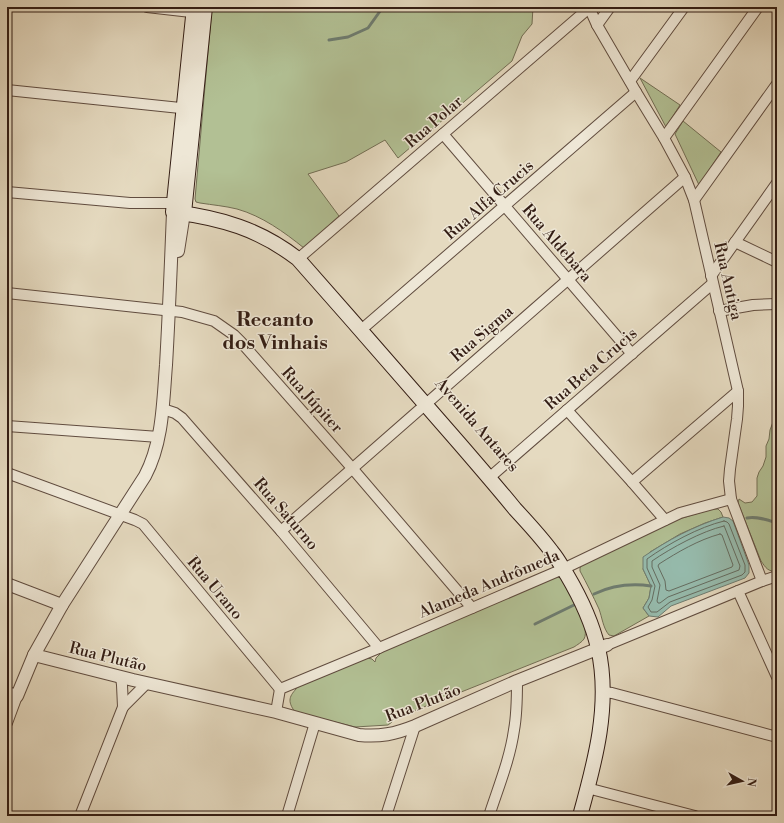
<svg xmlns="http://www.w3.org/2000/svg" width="784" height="823" font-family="'Libre Bodoni',serif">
	<rect width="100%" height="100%" fill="#e5dac0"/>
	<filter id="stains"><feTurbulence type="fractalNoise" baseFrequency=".005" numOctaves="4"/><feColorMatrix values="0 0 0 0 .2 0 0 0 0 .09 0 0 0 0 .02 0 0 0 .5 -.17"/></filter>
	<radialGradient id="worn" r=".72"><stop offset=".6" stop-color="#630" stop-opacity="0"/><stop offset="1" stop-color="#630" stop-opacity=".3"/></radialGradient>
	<g fill="#b2c094" stroke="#726e54">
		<path d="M212,7H533L532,24L522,36L512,61L398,158L385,140L346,162L308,174L339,216L304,248C284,232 262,216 237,209C225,206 213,205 200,203L196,202L195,199Z"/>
		<polygon points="640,78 680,105 666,127"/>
		<polygon points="683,121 721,152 699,185 675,134"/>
		<path d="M777,419V571C768,572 766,568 761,561L738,503L739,499L745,503L752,502L757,496V478L759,472L763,466L766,457V446L769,439L770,430L773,422Z"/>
		<path d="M712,509H718L721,512L723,517L705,523L680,534L650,552L643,569L651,586L649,598L643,608L649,616L614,636L609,635C603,628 602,617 599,609C593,596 587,584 580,571V568L583,562L666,523Z"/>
		<path d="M556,577L563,578C569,590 591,627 584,639C582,642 577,645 574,647L401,716H392V722L388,725L355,727L295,712C287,701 289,696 298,687L367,658L372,659L375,662L376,658L382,652Z"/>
	</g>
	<path fill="#96bbad" stroke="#6e7c70" d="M723,517L729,518L733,521L749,565V573L745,578L671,606L658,617L649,616L643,608L649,598L651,586L643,569V557C668,540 694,526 723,517Z"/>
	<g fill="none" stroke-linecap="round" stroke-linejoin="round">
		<g stroke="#646c60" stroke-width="1">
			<path d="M724,521L727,522L729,524L745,565V572L742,575L670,602L657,612H651L648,607L652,600L655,586L647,568V559C668,544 699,527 724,521Z"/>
			<path d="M724,526L725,528L740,566L739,570L668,597L660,603H658L657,601L660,585L652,567V561C671,548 702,531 724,526Z"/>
			<path d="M720,534L722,535L733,565L732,567L669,591L666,590L665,581L658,566L659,564C678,552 698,540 720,534Z"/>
		</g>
		<g stroke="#6e7c70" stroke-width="3">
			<polyline points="329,40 348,37 368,28 383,7"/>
			<path d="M747,518C757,516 768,520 777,523"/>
			<path d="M594,594C613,585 630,583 651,586"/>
			<polyline points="535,624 574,605"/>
		</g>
		<defs>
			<g id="minor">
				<polyline points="147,7 200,13"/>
				<polyline points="589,7 597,25 636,92 664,138 685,177 694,200 738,391 738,406 737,419 730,469 729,481 731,499 762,581"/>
				<polyline points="597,25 610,7"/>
				<polyline points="630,81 684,7"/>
				<polyline points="7,90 190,109"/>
				<polyline points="443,134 632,354"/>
				<polyline points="664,138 758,7"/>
				<polyline points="7,192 130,203 174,203"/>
				<polyline points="694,200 777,84"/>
				<polyline points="735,242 777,262"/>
				<polyline points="298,259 589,8"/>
				<polyline points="711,276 777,183"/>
				<polyline points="7,293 182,312 214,321 234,335 241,342 352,468 472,608"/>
				<polyline points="719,311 753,305 776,304"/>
				<polyline points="361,330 636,92"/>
				<polyline points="163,409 175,413 182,418 281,531 379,648"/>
				<polyline points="567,410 632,482 665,520"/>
				<polyline points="7,426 159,437"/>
				<polyline points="7,473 135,520 143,524 280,689"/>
				<polyline points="489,478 712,284"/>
				<polyline points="632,482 738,391"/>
				<polyline points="281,531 685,177"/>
				<polyline points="738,591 777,677"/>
				<polyline points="607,645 762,581 777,576"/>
				<polyline points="603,692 612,693 777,737"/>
				<polyline points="123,707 147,683"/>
				<polyline points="276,712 280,689 379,648 563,569 680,513 731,499"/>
				<polyline points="7,723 17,696"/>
				<polyline points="587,788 695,816"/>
				<polyline points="80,816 123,707 122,685 121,677"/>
				<polyline points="287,816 315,723"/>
				<polyline points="386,816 415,726"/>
				<path d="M489,816C498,788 510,759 514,730C517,714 517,697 517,681"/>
			</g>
			<g id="tertiary">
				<polyline points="178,251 184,213"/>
				<polyline points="7,584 62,605"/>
				<path d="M34,655L133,680L276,712L359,735C380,737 395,734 415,726L517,681L607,645"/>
				<path d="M7,693L17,696L34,655L62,605L145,476C163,442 163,402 166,365C169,314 171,263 173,212"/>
			</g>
			<g id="secondary">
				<path d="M194,7L173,212C221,218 259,229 298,259C352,320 405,381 459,443C478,465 497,487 515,509C528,523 541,537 552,552C558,559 562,567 567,575C580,597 592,622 598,648C611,704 595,762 580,816"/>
				<polyline points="184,213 205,7"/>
			</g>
		</defs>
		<use href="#minor" stroke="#604c3f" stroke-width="12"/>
		<use href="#tertiary" stroke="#604c3f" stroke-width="14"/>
		<use href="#secondary" stroke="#331d14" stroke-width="16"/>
		<use href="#minor" stroke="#eee7d6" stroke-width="10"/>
		<use href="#tertiary" stroke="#eee7d6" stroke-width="12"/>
		<use href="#secondary" stroke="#eee7d6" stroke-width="14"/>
	</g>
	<g text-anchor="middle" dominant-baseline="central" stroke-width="3" stroke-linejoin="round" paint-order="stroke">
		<g font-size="16" fill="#331d14" stroke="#eee7d6">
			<text transform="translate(434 122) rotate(-41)">Rua Polar</text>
			<text transform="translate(489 200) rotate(-41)">Rua Alfa Crucis</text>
			<text transform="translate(557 243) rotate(49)">Rua Aldebara</text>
			<text transform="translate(728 281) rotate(77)">Rua Antiga</text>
			<text transform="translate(482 334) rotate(-41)">Rua Sigma</text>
			<text transform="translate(591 369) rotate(-41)">Rua Beta Crucis</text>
			<text transform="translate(312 400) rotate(48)">Rua Júpiter</text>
			<text transform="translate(477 425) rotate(49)">Avenida Antares</text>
			<text transform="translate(286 514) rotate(49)">Rua Saturno</text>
			<text transform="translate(489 584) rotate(-23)">Alameda Andrômeda</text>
			<text transform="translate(215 588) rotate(50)">Rua Urano</text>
			<text transform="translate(108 657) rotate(14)">Rua Plutão</text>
			<text transform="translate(423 703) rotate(-21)">Rua Plutão</text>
		</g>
		<g font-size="20" font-weight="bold" fill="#331d14" stroke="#eee7d6">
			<text x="275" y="320">Recanto<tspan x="275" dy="23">dos Vinhais</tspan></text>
		</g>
	</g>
	<rect width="784" height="823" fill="none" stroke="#e5dac0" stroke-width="24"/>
	<rect x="8" y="8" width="768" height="807" fill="none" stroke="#331d14" stroke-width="2"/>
	<rect x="12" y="12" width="760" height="799" fill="none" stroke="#331d14"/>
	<g transform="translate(742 781) rotate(98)" stroke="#eee7d6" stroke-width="3" paint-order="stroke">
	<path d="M0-3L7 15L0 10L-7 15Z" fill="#331d14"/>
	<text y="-6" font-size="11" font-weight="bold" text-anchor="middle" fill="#331d14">N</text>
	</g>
	<rect width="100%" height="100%" filter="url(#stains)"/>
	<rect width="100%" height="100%" fill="url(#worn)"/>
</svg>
